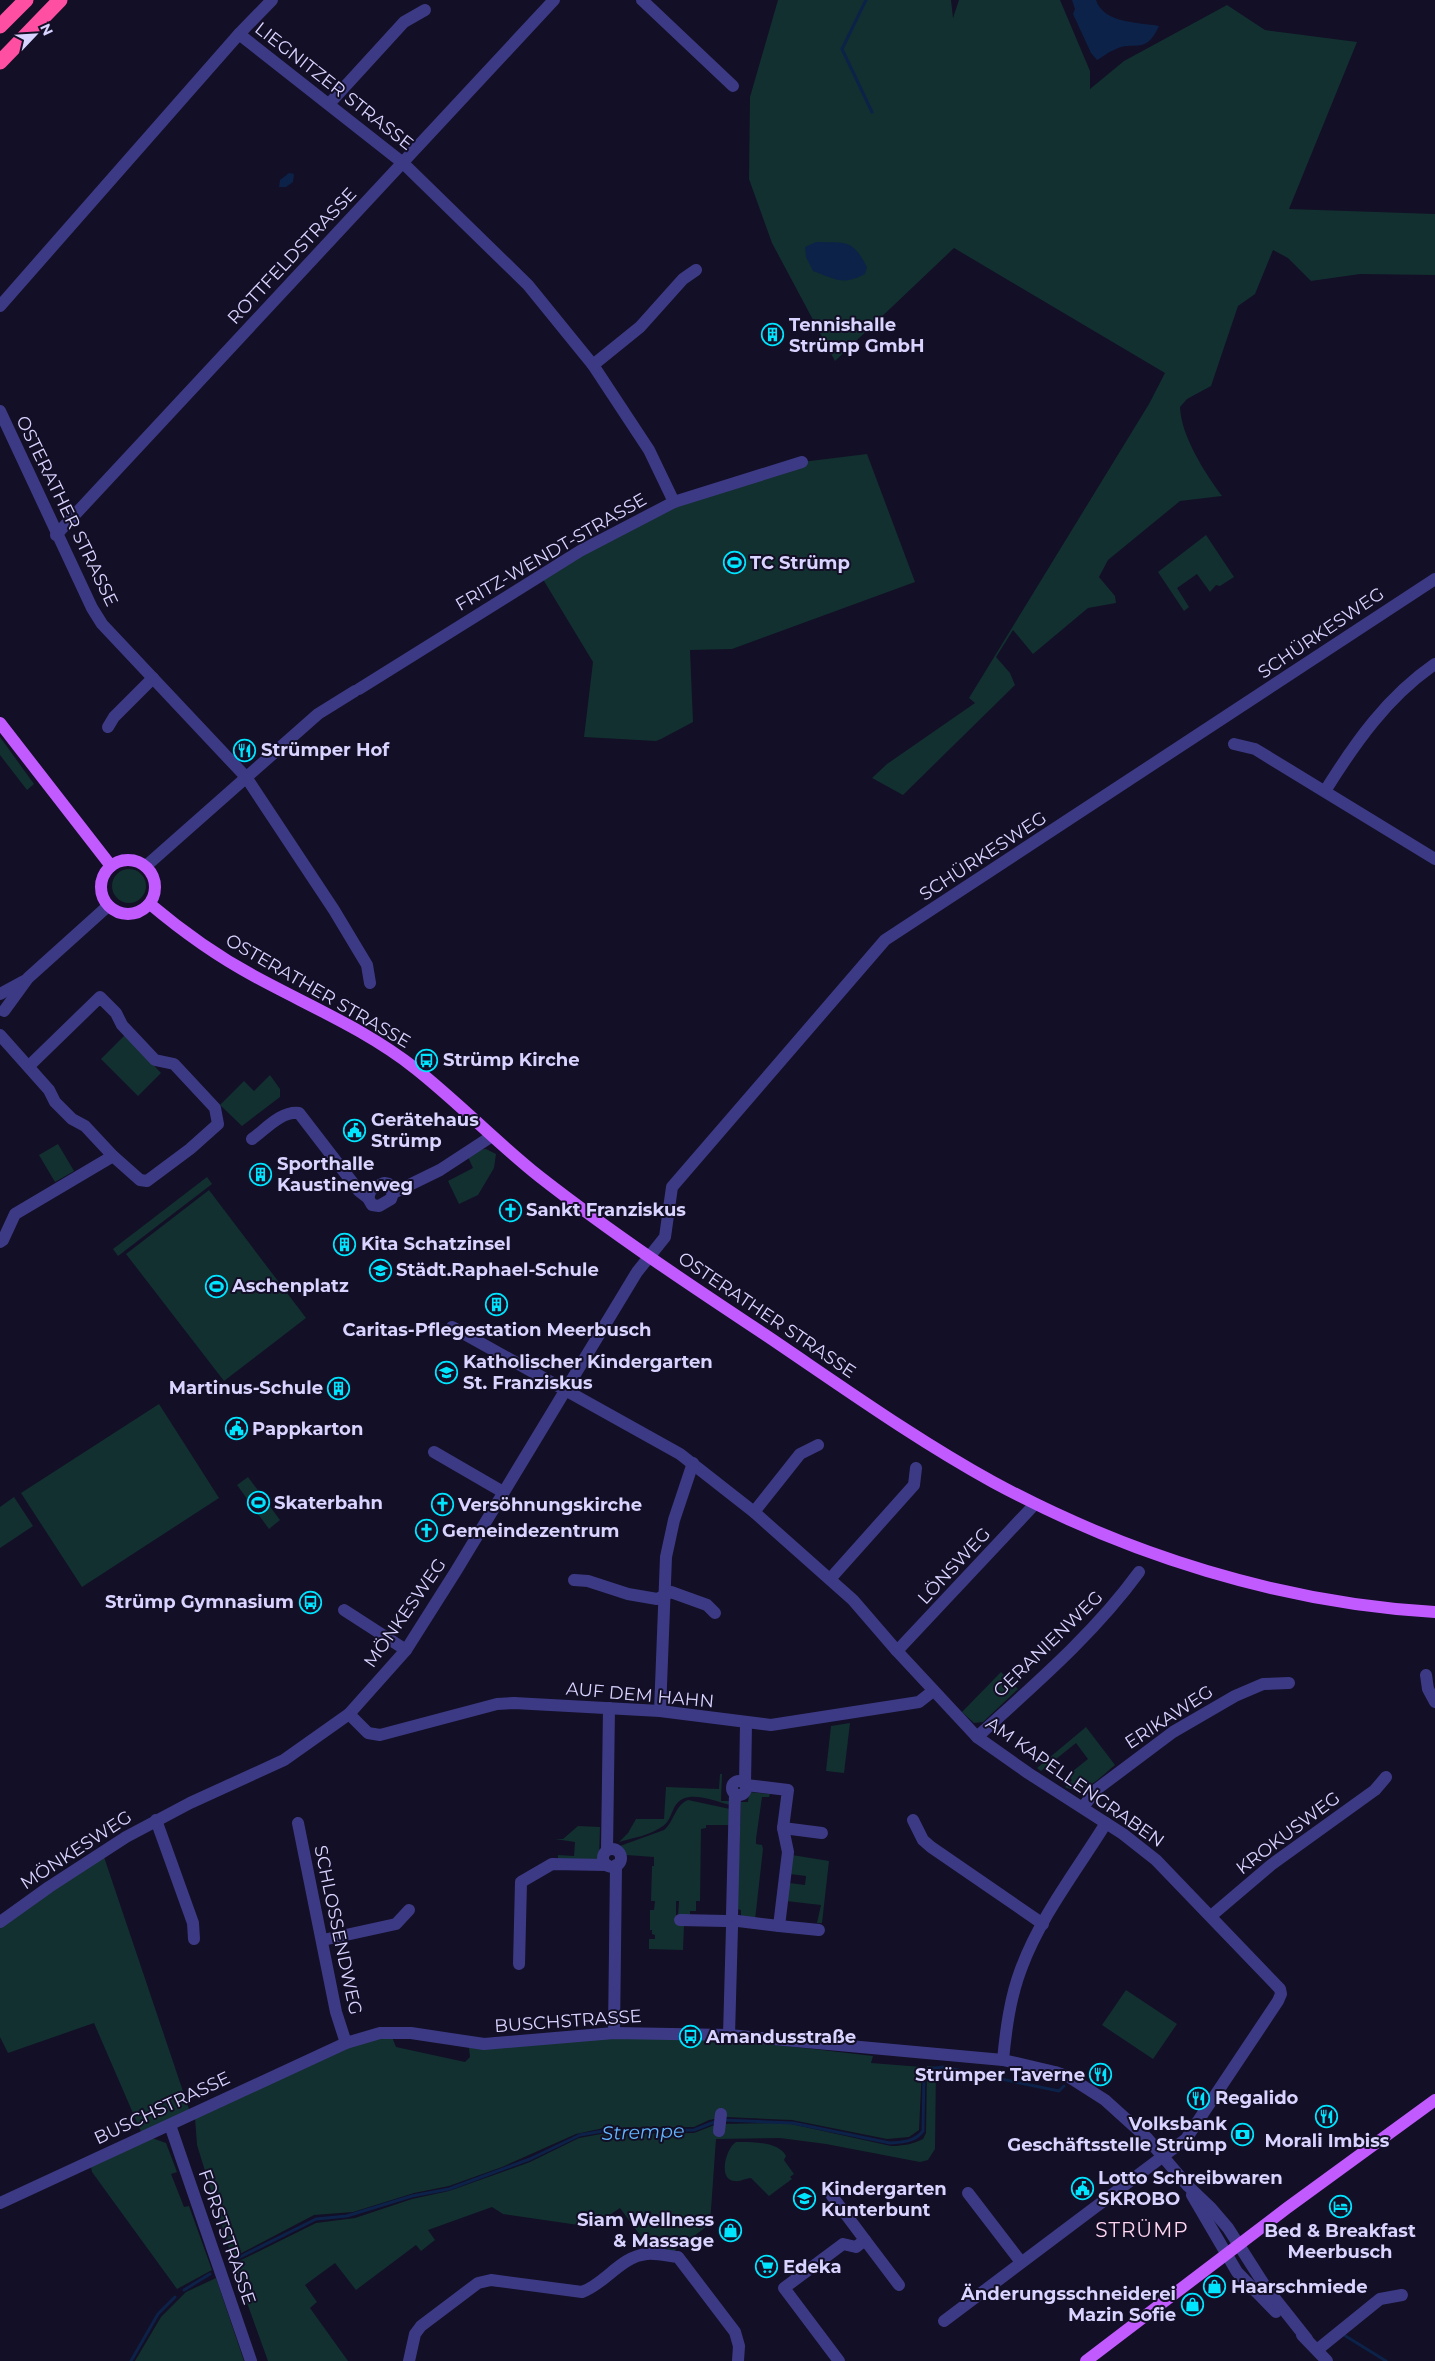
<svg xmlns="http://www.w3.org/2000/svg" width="1435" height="2361" font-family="Montserrat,sans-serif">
	<rect width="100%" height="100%" fill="#130f26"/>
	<g fill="#12302f">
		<path d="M778,0H951L953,18L959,0H1060L1090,71V89L1124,61L1227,5L1265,30L1357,42L1289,209L1435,214V275L1360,274L1311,281L1288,258L1273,250L1255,294L1238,306L1211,386L1187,399L1180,407C1181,436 1205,473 1222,496L1180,501L1108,560L1099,577L1115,596L1116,603L1088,608L1033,654L1013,630L996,657L1010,673L1015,685L903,795L872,778L887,764L975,703L969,698L1149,404L1165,373L954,248L835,361L772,243L749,179L750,97Z"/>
		<polygon points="867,454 915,582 732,649 690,650 693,722 661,739 656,741 584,737 593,662 541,576 674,502 802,462"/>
		<polygon points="1206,535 1234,577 1220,586 1216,585 1210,592 1197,574 1177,588 1189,607 1184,611 1158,572"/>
		<polygon points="0,737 34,784 27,790 0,755"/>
		<circle cx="129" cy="886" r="17"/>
		<polygon points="125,1035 161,1073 138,1096 101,1059"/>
		<polygon points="270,1075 280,1089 280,1097 242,1126 220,1105 244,1081 254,1091"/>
		<polygon points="58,1144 74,1171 55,1182 39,1155"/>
		<polygon points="486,1149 496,1154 494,1168 478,1195 459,1204 448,1181 473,1168 468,1157 477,1150"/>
		<polygon points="207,1177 212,1184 118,1256 113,1249"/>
		<polygon points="209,1190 306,1318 224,1381 126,1254"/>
		<polygon points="159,1404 219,1498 82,1587 21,1493"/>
		<polygon points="248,1477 280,1520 269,1529 237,1485"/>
		<polygon points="14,1497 33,1526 0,1548 0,1507"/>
		<polygon points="1001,1672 1018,1689 983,1722 974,1723 962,1712"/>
		<polygon points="850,1723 844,1773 826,1771 831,1726"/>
		<path d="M1086,1727L1115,1765C1100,1777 1084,1797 1065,1787L1072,1780L1068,1775L1088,1759L1076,1743L1041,1771L1037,1768Z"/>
		<path d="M720,1774H722L721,1801H730V1805C714,1801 686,1788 675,1806C671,1813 670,1821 663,1826C651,1835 633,1838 619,1842L628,1833L636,1819H664L666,1787L719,1789Z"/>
		<polygon points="749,1792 770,1794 769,1797 762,1797 756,1839 756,1844 762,1845 763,1849 755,1920 744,1918 741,1915 741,1910 737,1909 741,1802 748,1802"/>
		<path d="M688,1800L730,1809V1825H706V1828L701,1829L700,1901H696V1911H690V1916H678L679,1901H676V1920L684,1926L683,1950L649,1949V1939H655V1935L652,1934V1930H650V1910H654L655,1901H651L652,1866H654V1857L626,1855L617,1847L664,1830C674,1822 675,1805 688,1800Z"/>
		<polygon points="578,1826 600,1827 599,1861 558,1860 558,1855 574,1856 575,1842 555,1839 563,1839"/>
		<polygon points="103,1854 190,2112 142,2134 94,2023 8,2053 0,2037 0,1924"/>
		<polygon points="792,1855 829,1861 822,1923 817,1923 821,1905 786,1901 789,1883 805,1885 806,1876 790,1874"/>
		<polygon points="1126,1990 1177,2024 1153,2059 1102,2025"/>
		<path d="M392,2037L396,2047L465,2062L470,2057L469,2048C517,2047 565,2039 613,2038C700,2035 787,2046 873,2056L871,2063L922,2067L919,2130L909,2137L887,2139L792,2120L726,2117L709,2120L694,2127L604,2128L576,2134L502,2167L449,2186L414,2193L353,2212L314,2215L232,2258L197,2145L195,2118L361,2042Z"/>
		<path d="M927,2066L936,2067L935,2149L928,2160L920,2162L826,2144L780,2138L716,2139L710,2224L674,2251L648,2246L620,2208L592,2227L503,2214L492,2207L428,2230L435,2240L421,2251L416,2245L356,2290L335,2263L305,2285L317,2302L310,2308L348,2361H268L233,2264L316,2223L355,2218L412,2199L449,2191L530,2162L579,2138L601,2134L694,2133L717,2124L773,2123L791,2124L891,2146C903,2146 913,2144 923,2139L926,2133Z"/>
		<polygon points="152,2138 166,2143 177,2172 171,2174 184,2207 189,2206 212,2270 177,2289 92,2172 91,2167"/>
		<path d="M736,2142C751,2142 778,2141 786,2156L784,2160L794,2174L790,2177L792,2179L769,2196L751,2178C746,2178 740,2182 735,2181C717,2180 726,2148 736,2142Z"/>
		<polygon points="216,2278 244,2361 135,2361 161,2317 186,2292"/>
	</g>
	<g fill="#0c2248">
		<path d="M1072,0H1096C1104,24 1139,22 1159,26C1145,57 1134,39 1114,50C1108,52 1103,57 1097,60L1091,53L1073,14L1075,9Z"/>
		<polygon points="289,173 294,174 293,182 286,187 279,187 280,180"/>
		<path d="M816,242C846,243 852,238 867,267L865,274C843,286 835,279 813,271L806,257L805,247Z"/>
	</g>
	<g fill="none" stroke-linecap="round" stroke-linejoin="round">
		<g stroke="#0c2248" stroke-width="3">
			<polyline points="866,0 842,49 872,112"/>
			<path d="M723,2120L793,2123L890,2143C902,2142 915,2142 923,2131L924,2072L927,2069L943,2067L1059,2091L1064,2086"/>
			<polyline points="236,2259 316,2219 347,2216 412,2196 449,2189 530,2159 580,2135 603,2131 694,2130 717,2121"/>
			<polyline points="184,2290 210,2274"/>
			<polyline points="1344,2335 1386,2361"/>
			<polyline points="131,2361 158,2314 175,2297"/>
		</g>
		<g stroke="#3d3a85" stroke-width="12">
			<polyline points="642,0 733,86"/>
			<polyline points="239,34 272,0"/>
			<polyline points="329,104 404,22 425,10"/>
			<polyline points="0,306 239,34 403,163 528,285 593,365 649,450 674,502"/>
			<polyline points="593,365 640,327 683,279 696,270"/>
			<polyline points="0,411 92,608 102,624 246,777 334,910 367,965 370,983"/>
			<polyline points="56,535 554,0"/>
			<polyline points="359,689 580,551 674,502 802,462"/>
			<polyline points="108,727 114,717 153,678"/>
			<polyline points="1234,744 1255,749 1435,859"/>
			<path d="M1325,791C1355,743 1387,697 1435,664"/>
			<polyline points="146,866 318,714 355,691"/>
			<polyline points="0,994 24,981"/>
			<polyline points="4,1011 28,978 108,906"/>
			<polyline points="0,1035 49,1090 55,1102 72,1119 85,1126 113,1156 15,1214 3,1240 0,1242"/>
			<polyline points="29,1066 100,997 116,1013 122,1025 155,1060 174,1064 215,1108 218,1124 190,1149 147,1181 140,1180 113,1156"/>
			<path d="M252,1139C266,1129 281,1111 299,1113L359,1191L368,1198L372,1205L379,1206L391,1199L393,1193L440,1170L492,1136"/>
			<polyline points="368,1198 371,1189 384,1183 389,1184 393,1193"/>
			<polyline points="452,1327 680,1454 754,1512 853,1600 897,1651 977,1737 1028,1773 1123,1834 1156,1860 1280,1989 1281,1994 1278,2001 1186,2139 944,2321"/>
			<polyline points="434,1452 503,1492"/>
			<polyline points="754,1512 800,1454 818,1445"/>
			<polyline points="830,1579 914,1485 916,1468"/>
			<polyline points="574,1580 588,1581 628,1594 657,1599 671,1592 707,1605 715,1613"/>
			<polyline points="344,1610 406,1650"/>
			<polyline points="897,1651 1035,1504"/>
			<polyline points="1426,1675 1428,1689 1435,1702"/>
			<polyline points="660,1711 666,1557 674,1520 693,1463"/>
			<polyline points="349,1714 368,1733 380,1735 497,1704 514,1703 660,1711 771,1725 919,1702 933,1691"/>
			<path d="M977,1737C1034,1685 1093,1635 1139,1572"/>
			<circle cx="739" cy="1788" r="7"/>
			<polyline points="745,1784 746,1723"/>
			<polyline points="1083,1807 1097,1789 1173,1732 1235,1696 1263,1684 1289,1683"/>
			<polyline points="156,1820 193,1923 194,1939"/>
			<polyline points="913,1820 923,1840 931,1847 1043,1924"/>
			<polyline points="298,1823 336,2012 346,2043"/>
			<polyline points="783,1828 822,1833"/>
			<circle cx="612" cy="1858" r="9"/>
			<polyline points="607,1850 609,1708"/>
			<polyline points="732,1915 735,1794"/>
			<polyline points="1211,1916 1271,1865 1375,1790 1386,1777"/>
			<polyline points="680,1920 726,1921"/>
			<polyline points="738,1921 779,1926 788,1852 783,1828 788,1790 746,1785"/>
			<polyline points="0,1922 49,1887 126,1837 190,1803 284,1760 349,1714 406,1650 456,1571 637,1272 665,1237 672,1187 885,940 1435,579"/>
			<polyline points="779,1926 819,1930"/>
			<polyline points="323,1940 396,1924 409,1910"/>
			<polyline points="519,1964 521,1882 552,1864 607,1865"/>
			<polyline points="614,2033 616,1865"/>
			<polyline points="729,2035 732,1927"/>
			<path d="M1003,2060C1006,2029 1010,1998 1021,1969C1040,1917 1077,1870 1106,1823"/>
			<polyline points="170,2125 251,2361"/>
			<polyline points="719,2131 721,2114"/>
			<polyline points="968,2193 1021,2262"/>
			<polyline points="1192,2195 1237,2272 1276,2312"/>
			<polyline points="832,2196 865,2240 856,2247 843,2244 784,2288 839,2361"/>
			<polyline points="0,2203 346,2043 380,2033 411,2033 484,2044 614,2033 729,2035 1003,2060 1055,2072 1069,2077 1105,2100 1147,2138 1188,2186 1210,2207 1228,2228 1265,2286 1307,2339"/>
			<polyline points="865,2240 899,2285"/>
			<polyline points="1302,2335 1327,2361"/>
			<polyline points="1317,2350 1380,2299 1402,2295"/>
			<path d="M409,2361L415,2334L421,2326L478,2283L491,2280L582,2292C605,2284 621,2256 647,2254C657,2253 668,2256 678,2257L735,2332L739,2346L738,2361"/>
		</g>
		<g stroke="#c25bff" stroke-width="12">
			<polyline points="0,723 111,866"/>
			<circle cx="128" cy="887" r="27"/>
			<path d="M150,904C182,931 217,956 254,976C309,1006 367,1030 416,1069C459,1103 497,1143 540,1177C613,1234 690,1285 767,1336C841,1386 915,1439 993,1482C1128,1555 1281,1603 1435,1612"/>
			<polyline points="1086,2361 1287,2208 1435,2100"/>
		</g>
		<g stroke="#ff4fa3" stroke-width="15">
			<polyline points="0,26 26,0"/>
			<polyline points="0,62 60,0"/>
		</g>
	</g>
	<defs>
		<symbol id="building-ring" viewBox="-11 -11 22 22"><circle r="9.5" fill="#130f26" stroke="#00e5ff" stroke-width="1.5"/><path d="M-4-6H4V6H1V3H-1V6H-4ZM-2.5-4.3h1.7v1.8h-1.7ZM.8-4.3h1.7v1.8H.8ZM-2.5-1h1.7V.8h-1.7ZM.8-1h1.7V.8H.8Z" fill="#00e5ff"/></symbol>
		<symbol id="stadium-ring" viewBox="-11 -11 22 22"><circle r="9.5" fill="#130f26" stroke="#00e5ff" stroke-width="1.5"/><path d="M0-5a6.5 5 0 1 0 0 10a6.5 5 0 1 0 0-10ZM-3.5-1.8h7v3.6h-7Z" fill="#00e5ff"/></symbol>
		<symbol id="restaurant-ring" viewBox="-11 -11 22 22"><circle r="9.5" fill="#130f26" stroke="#00e5ff" stroke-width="1.5"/><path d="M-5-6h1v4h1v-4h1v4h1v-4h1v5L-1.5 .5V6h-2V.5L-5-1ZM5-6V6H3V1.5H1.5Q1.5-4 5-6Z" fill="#00e5ff"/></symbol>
		<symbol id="bus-ring" viewBox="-11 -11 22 22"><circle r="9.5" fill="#130f26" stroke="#00e5ff" stroke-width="1.5"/><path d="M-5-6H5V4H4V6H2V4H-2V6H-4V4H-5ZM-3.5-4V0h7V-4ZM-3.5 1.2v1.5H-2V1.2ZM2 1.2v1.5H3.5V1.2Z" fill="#00e5ff"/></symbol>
		<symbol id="civic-ring" viewBox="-11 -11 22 22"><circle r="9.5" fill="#130f26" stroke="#00e5ff" stroke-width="1.5"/><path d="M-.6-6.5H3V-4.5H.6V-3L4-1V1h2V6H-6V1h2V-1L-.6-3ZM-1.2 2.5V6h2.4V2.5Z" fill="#00e5ff"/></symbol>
		<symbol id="church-ring" viewBox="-11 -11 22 22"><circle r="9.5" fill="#130f26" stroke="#00e5ff" stroke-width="1.5"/><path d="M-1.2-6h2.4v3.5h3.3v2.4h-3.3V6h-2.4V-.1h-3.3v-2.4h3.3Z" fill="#00e5ff"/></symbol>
		<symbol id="school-ring" viewBox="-11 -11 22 22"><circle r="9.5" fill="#130f26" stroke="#00e5ff" stroke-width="1.5"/><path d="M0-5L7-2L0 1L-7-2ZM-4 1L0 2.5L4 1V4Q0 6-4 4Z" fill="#00e5ff"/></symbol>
		<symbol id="bank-ring" viewBox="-11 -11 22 22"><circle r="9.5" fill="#130f26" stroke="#00e5ff" stroke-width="1.5"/><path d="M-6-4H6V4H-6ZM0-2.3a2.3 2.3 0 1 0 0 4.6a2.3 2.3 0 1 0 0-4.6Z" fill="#00e5ff"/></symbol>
		<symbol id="hotel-ring" viewBox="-11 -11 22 22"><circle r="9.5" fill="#130f26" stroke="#00e5ff" stroke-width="1.5"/><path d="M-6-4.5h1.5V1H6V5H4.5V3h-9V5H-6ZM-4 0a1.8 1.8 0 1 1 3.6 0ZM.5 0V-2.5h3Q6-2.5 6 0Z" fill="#00e5ff"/></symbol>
		<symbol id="shop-ring" viewBox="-11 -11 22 22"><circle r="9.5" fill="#130f26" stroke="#00e5ff" stroke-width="1.5"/><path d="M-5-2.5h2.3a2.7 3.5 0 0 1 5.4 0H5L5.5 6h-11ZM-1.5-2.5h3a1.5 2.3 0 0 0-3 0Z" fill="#00e5ff"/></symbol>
		<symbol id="supermarket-ring" viewBox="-11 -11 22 22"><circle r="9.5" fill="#130f26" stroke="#00e5ff" stroke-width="1.5"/><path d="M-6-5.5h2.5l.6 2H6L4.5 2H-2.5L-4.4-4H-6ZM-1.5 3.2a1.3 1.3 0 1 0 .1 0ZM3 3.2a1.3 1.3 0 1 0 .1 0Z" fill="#00e5ff"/></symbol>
	</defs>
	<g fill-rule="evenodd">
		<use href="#building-ring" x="760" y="322" width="25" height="25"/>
		<use href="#stadium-ring" x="722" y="550" width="25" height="25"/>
		<use href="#restaurant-ring" x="232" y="738" width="25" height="25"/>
		<use href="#bus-ring" x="414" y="1048" width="25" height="25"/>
		<use href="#civic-ring" x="342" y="1118" width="25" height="25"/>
		<use href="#building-ring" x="248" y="1162" width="25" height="25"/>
		<use href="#church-ring" x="498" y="1198" width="25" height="25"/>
		<use href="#building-ring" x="332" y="1232" width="25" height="25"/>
		<use href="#school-ring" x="368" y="1258" width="25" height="25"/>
		<use href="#stadium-ring" x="204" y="1274" width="25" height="25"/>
		<use href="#building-ring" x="484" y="1292" width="25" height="25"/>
		<use href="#school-ring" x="434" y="1360" width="25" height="25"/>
		<use href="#building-ring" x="326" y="1376" width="25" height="25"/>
		<use href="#civic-ring" x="224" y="1416" width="25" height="25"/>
		<use href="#stadium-ring" x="246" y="1490" width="25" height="25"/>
		<use href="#church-ring" x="430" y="1492" width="25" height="25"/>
		<use href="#church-ring" x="414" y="1518" width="25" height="25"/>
		<use href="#bus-ring" x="298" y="1590" width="25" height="25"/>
		<use href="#bus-ring" x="678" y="2024" width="25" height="25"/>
		<use href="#restaurant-ring" x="1088" y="2062" width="25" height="25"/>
		<use href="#restaurant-ring" x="1186" y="2086" width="25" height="25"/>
		<use href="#restaurant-ring" x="1314" y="2104" width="25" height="25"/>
		<use href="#bank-ring" x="1230" y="2122" width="25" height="25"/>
		<use href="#civic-ring" x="1070" y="2176" width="25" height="25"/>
		<use href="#school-ring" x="792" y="2186" width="25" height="25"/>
		<use href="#hotel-ring" x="1328" y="2194" width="25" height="25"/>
		<use href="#shop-ring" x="718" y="2218" width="25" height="25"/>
		<use href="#supermarket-ring" x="754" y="2254" width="25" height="25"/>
		<use href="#shop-ring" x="1202" y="2274" width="25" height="25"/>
		<use href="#shop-ring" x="1180" y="2292" width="25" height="25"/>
	</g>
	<g text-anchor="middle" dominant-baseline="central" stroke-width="4" stroke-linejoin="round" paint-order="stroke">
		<g font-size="18" fill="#d9d4ff" stroke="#130f26">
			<text transform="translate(334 86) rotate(38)">LIEGNITZER STRASSE</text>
			<text transform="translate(292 256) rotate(-47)">ROTTFELDSTRASSE</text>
			<text transform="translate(67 511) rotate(64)">OSTERATHER STRASSE</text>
			<text transform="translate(551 552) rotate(-30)">FRITZ-WENDT-STRASSE</text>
			<text transform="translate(1321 633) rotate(-34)">SCHÜRKESWEG</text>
			<text transform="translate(983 856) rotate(-33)">SCHÜRKESWEG</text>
			<text transform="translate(318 991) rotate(30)">OSTERATHER STRASSE</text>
			<text transform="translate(767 1315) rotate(34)">OSTERATHER STRASSE</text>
			<text transform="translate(954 1566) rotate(-47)">LÖNSWEG</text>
			<text transform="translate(405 1613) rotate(-55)">MÖNKESWEG</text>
			<text transform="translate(1048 1644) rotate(-44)">GERANIENWEG</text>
			<text transform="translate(640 1695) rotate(5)">AUF DEM HAHN</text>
			<text transform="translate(1169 1717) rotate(-33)">ERIKAWEG</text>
			<text transform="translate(1075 1782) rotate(35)">AM KAPELLENGRABEN</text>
			<text transform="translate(1288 1833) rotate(-37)">KROKUSWEG</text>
			<text transform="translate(76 1850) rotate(-33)">MÖNKESWEG</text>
			<text transform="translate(338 1930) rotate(78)">SCHLOSSENDWEG</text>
			<text transform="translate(568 2021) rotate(-4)">BUSCHSTRASSE</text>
			<text transform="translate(162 2108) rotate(-25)">BUSCHSTRASSE</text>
			<text transform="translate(227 2237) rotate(71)">FORSTSTRASSE</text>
		</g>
		<g font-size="18" font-weight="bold" fill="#d9d4ff" stroke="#130f26" text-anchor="start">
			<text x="789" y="325">Tennishalle<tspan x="789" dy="21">Strümp GmbH</tspan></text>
			<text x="750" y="563">TC Strümp</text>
			<text x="261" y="750">Strümper Hof</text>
			<text x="443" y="1060">Strümp Kirche</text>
			<text x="371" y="1120">Gerätehaus<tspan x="371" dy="21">Strümp</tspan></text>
			<text x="277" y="1164">Sporthalle<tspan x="277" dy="21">Kaustinenweg</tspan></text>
			<text x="526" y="1210">Sankt Franziskus</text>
			<text x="361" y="1244">Kita Schatzinsel</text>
			<text x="396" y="1270">Städt.Raphael-Schule</text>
			<text x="232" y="1286">Aschenplatz</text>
			<text x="497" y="1330" text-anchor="middle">Caritas-Pflegestation Meerbusch</text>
			<text x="463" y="1362">Katholischer Kindergarten<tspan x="463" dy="21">St. Franziskus</tspan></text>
			<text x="323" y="1388" text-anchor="end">Martinus-Schule</text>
			<text x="252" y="1429">Pappkarton</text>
			<text x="274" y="1503">Skaterbahn</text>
			<text x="458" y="1505">Versöhnungskirche</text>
			<text x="442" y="1531">Gemeindezentrum</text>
			<text x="294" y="1602" text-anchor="end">Strümp Gymnasium</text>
			<text x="706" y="2037">Amandusstraße</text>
			<text x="1085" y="2075" text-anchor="end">Strümper Taverne</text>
			<text x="1215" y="2098">Regalido</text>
			<text x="1227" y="2124" text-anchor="end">Volksbank<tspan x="1227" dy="21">Geschäftsstelle Strümp</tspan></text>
			<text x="1327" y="2141" text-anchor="middle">Morali Imbiss</text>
			<text x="1098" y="2178">Lotto Schreibwaren<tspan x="1098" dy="21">SKROBO</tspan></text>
			<text x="821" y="2189">Kindergarten<tspan x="821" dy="21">Kunterbunt</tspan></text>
			<text x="714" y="2220" text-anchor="end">Siam Wellness<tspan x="714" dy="21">&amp; Massage</tspan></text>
			<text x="1340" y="2231" text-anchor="middle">Bed &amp; Breakfast<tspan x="1340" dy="21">Meerbusch</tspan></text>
			<text x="783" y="2267">Edeka</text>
			<text x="1231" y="2287">Haarschmiede</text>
			<text x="1176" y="2294" text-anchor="end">Änderungsschneiderei<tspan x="1176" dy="21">Mazin Sofie</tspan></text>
		</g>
		<g font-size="19" font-style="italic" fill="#62b6ff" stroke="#130f26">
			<text transform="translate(643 2132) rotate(-2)">Strempe</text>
		</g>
		<g font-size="20" letter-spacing="1" fill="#ffd6f0" stroke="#130f26">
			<text x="1142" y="2230">STRÜMP</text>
		</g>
	</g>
	<g transform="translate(35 35) rotate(65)" stroke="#130f26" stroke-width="4" paint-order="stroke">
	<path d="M0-4L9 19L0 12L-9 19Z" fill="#d9d4ff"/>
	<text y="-8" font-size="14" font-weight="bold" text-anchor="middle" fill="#d9d4ff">N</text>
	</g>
</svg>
